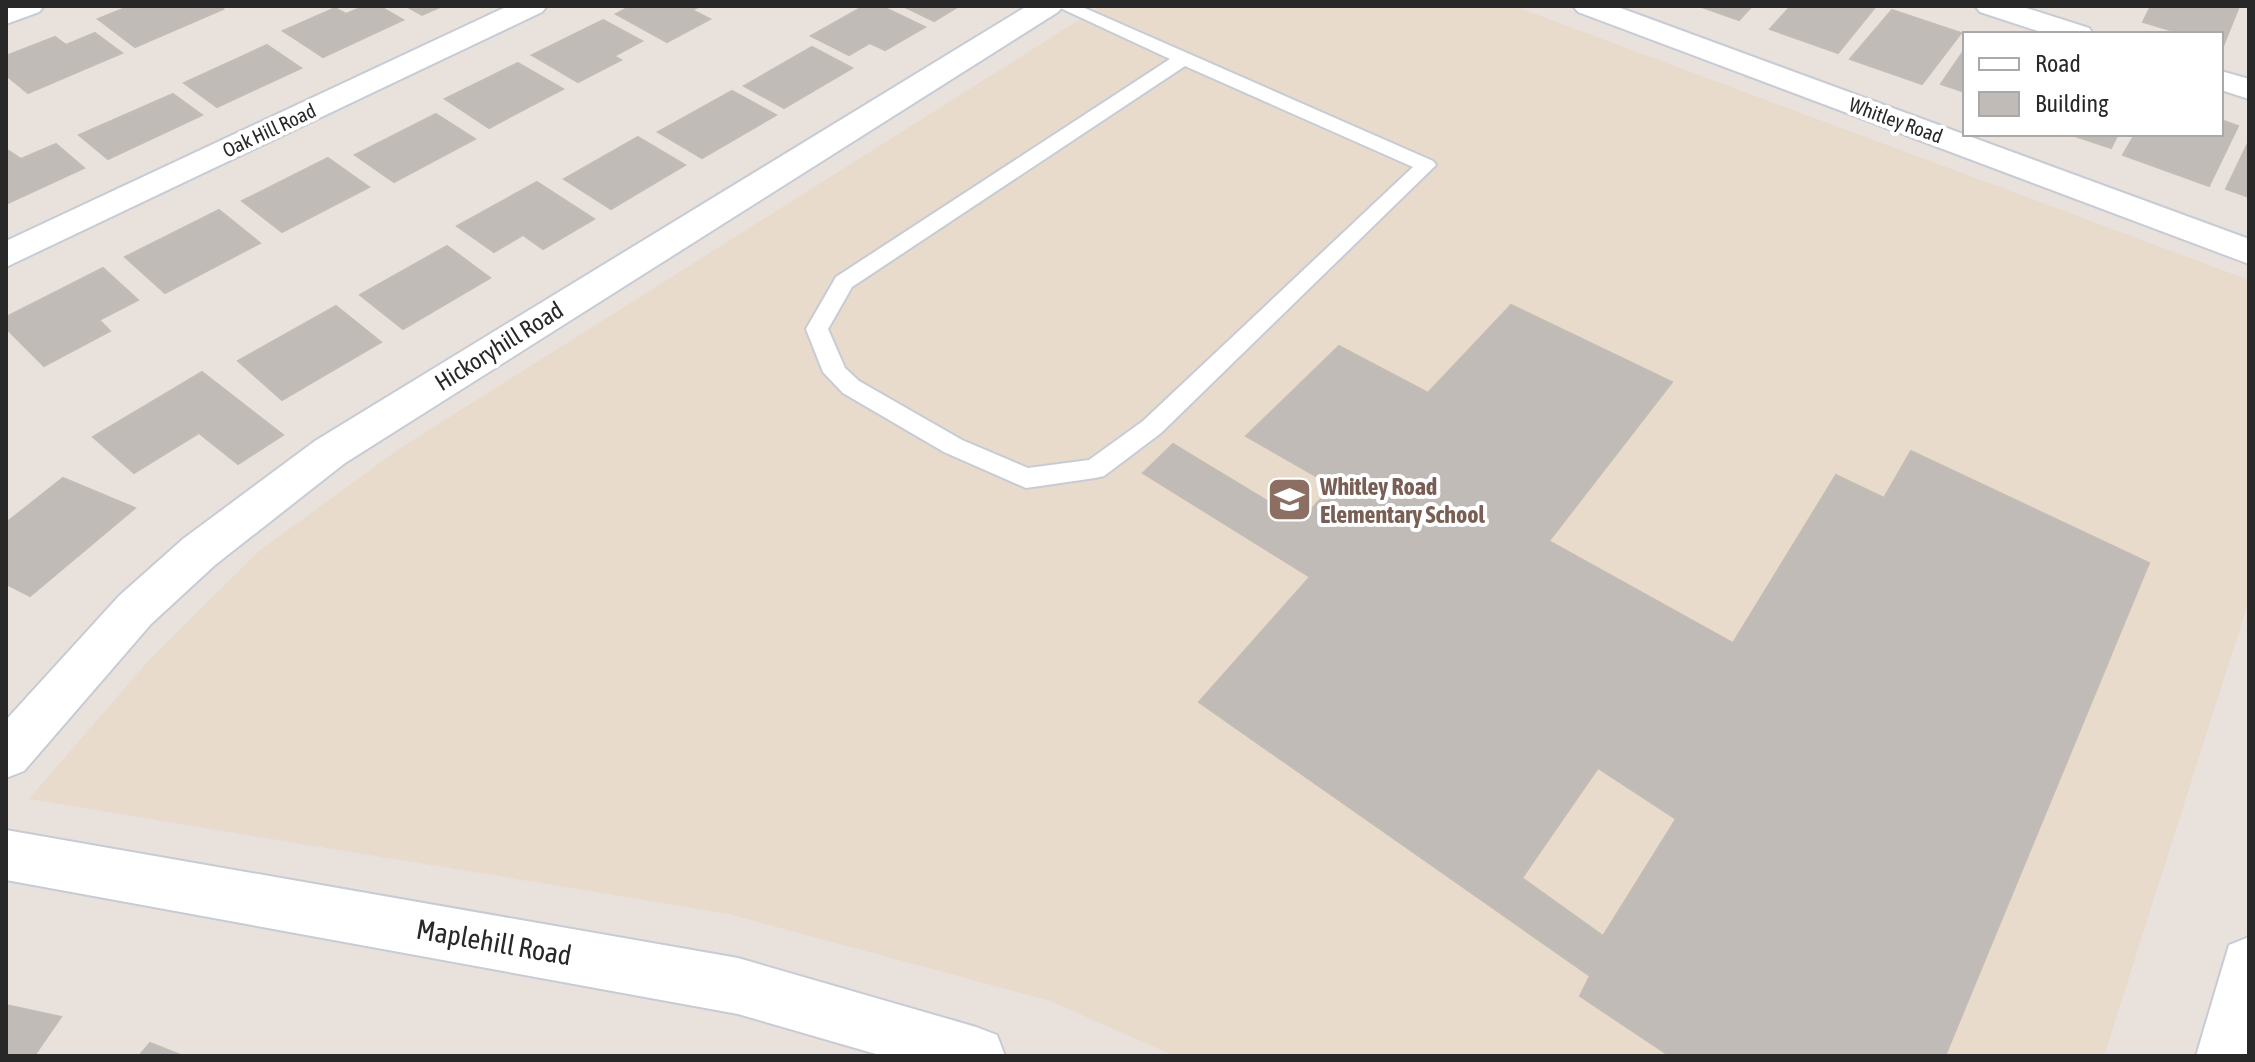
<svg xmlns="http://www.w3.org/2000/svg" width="2255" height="1062" font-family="'Asap Condensed',sans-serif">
	<rect width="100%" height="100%" fill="#e9e1db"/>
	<polygon fill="#e8dbcc" points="1101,6 1514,6 2249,280 2249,600 2104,1056 1175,1056 1050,1001 729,914 29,799 149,660 259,551 399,449"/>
	<g fill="#c1bbb8" stroke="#c3bcb5" stroke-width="2" fill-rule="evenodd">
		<polygon points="130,6 218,6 223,9 135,47 98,19"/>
		<polygon points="365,6 379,6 403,20 323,57 283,31 335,8 346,14"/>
		<polygon points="406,6 442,6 422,15"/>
		<polygon points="631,6 700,6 692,10 710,19 667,42 616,14"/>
		<polygon points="864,6 881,6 925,27 885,50 870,43 849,55 811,36"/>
		<polygon points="903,6 959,6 934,21"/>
		<polygon points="1699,6 1752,6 1739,20"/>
		<polygon points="1791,6 1876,6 1838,53 1770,29"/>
		<polygon points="2151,6 2227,6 2238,9 2223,46 2221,34 2183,34 2143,22"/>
		<polygon points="1892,10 1961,33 1922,84 1850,59"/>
		<polygon points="603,20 642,41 614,56 621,60 578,82 532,55"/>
		<polygon points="95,33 122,53 28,93 6,75 6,56 55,37 66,45"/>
		<polygon points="267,45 301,68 217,107 184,83"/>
		<polygon points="812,47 852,68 784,108 744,86"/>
		<polygon points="1965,49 1965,92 1941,84"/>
		<polygon points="518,63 563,89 489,128 445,99"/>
		<polygon points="732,91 776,115 702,158 658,132"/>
		<polygon points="173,94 202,115 108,159 79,135"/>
		<polygon points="436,114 475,139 394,182 355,155"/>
		<polygon points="2221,120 2238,126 2209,186 2123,155 2135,134 2221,134"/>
		<polygon points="2069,134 2118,134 2111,148"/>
		<polygon points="638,137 685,165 611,209 564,179"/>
		<polygon points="2249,141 2249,197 2226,189"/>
		<polygon points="56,144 84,168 6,204 6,149 21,159"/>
		<polygon points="328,158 369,187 282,232 242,201"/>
		<polygon points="537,182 594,219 543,249 523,235 494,252 457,226"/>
		<polygon points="219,210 260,243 165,293 125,257"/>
		<polygon points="447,246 490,278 403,329 360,295"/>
		<polygon points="103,268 138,300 99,320 110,331 44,366 6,328 6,317"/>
		<path d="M1511,305L1672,382L1549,541L1733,643L1836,475L1884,498L1911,451L2149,563L1945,1056H1670L1580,996L1590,976L1199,702L1310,577L1143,473L1173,444L1300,521L1333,486L1246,436L1339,346L1428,393ZM1598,768L1676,819L1603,936L1522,878Z"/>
		<polygon points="336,306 381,342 282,400 238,361"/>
		<polygon points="202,372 283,435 238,464 199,433 134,473 93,437"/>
		<polygon points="63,478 135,508 30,596 6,584 6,523"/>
		<polygon points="6,1005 61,1017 34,1056 6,1056"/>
		<polygon points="150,1043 183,1056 139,1056"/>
	</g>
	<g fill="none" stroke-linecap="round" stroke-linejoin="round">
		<defs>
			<path id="lane" d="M1056,6H1080L1433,161L1436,165L1161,433L1104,476L1095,478L1026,488L944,452L843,393L823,372L806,329L836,277L1170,59ZM1185,66L1413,167L1143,421L1089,460L1028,468L962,440L859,381L845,368L828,329L852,287Z"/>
			<g id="street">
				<polygon points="6,6 44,6 39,12 6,24"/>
				<polygon points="508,6 547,6 542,12 6,267 6,241"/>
				<polygon points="1027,6 1063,6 1058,12 345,463 215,565 151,624 24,771 6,778 6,720 119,596 183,539 315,441"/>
				<polygon points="1975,6 2020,6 2089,28 2093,34 2047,34 1980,12"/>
				<polygon points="2221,71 2249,79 2249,99 2221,90"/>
				<polygon points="6,830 738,958 976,1027 997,1035 1005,1056 883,1056 738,1014 6,880"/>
			</g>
			<g id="secondary">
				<polygon points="1573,6 1615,6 2249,239 2249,264 1578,12"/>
				<polygon points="2249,937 2249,1056 2196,1056 2229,945"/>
			</g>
		</defs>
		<use href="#lane" stroke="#c7cbd4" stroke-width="4"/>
		<use href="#street" stroke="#c7cbd4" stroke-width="4"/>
		<use href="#secondary" stroke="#c7cbd4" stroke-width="4"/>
		<use href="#lane" fill="#fff" fill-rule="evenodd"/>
		<use href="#street" fill="#fff" fill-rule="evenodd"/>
		<use href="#secondary" fill="#fff" fill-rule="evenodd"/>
	</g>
	<defs>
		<symbol id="school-square" viewBox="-11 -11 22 22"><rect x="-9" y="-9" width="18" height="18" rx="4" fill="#8d6e63" stroke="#fff"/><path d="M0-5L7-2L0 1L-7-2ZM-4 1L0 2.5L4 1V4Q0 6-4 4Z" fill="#fff"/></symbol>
	</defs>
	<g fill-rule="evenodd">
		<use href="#school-square" x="1264" y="474" width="51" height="51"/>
	</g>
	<g text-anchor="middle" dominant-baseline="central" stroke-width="8" stroke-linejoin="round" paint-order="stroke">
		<g font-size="20" fill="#282828" stroke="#fff">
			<text transform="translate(1896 120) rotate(20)">Whitley Road</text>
			<text transform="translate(269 130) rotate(-25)">Oak Hill Road</text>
		</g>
		<g font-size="24" fill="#282828" stroke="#fff">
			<text transform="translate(499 346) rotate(-32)">Hickoryhill Road</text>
		</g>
		<g font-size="24" font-weight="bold" fill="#785e54" stroke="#fff" text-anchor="start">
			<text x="1320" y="486">Whitley Road<tspan x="1320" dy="28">Elementary School</tspan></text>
		</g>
		<g font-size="28" fill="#282828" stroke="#fff">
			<text transform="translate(494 942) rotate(10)">Maplehill Road</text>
		</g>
	</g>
	<rect width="2255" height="1062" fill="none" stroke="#282828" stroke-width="16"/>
	<rect x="1963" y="32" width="260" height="104" fill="#ffffff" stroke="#a9a9a9" stroke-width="2"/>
	<rect x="1979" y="58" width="40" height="12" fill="#ffffff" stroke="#a9a9a9" stroke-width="2"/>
	<text x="2035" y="72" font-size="24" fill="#282828">Road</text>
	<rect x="1979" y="92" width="40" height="24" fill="#c1bbb8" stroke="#a9a9a9" stroke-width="2"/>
	<text x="2035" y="112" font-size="24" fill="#282828">Building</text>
</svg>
